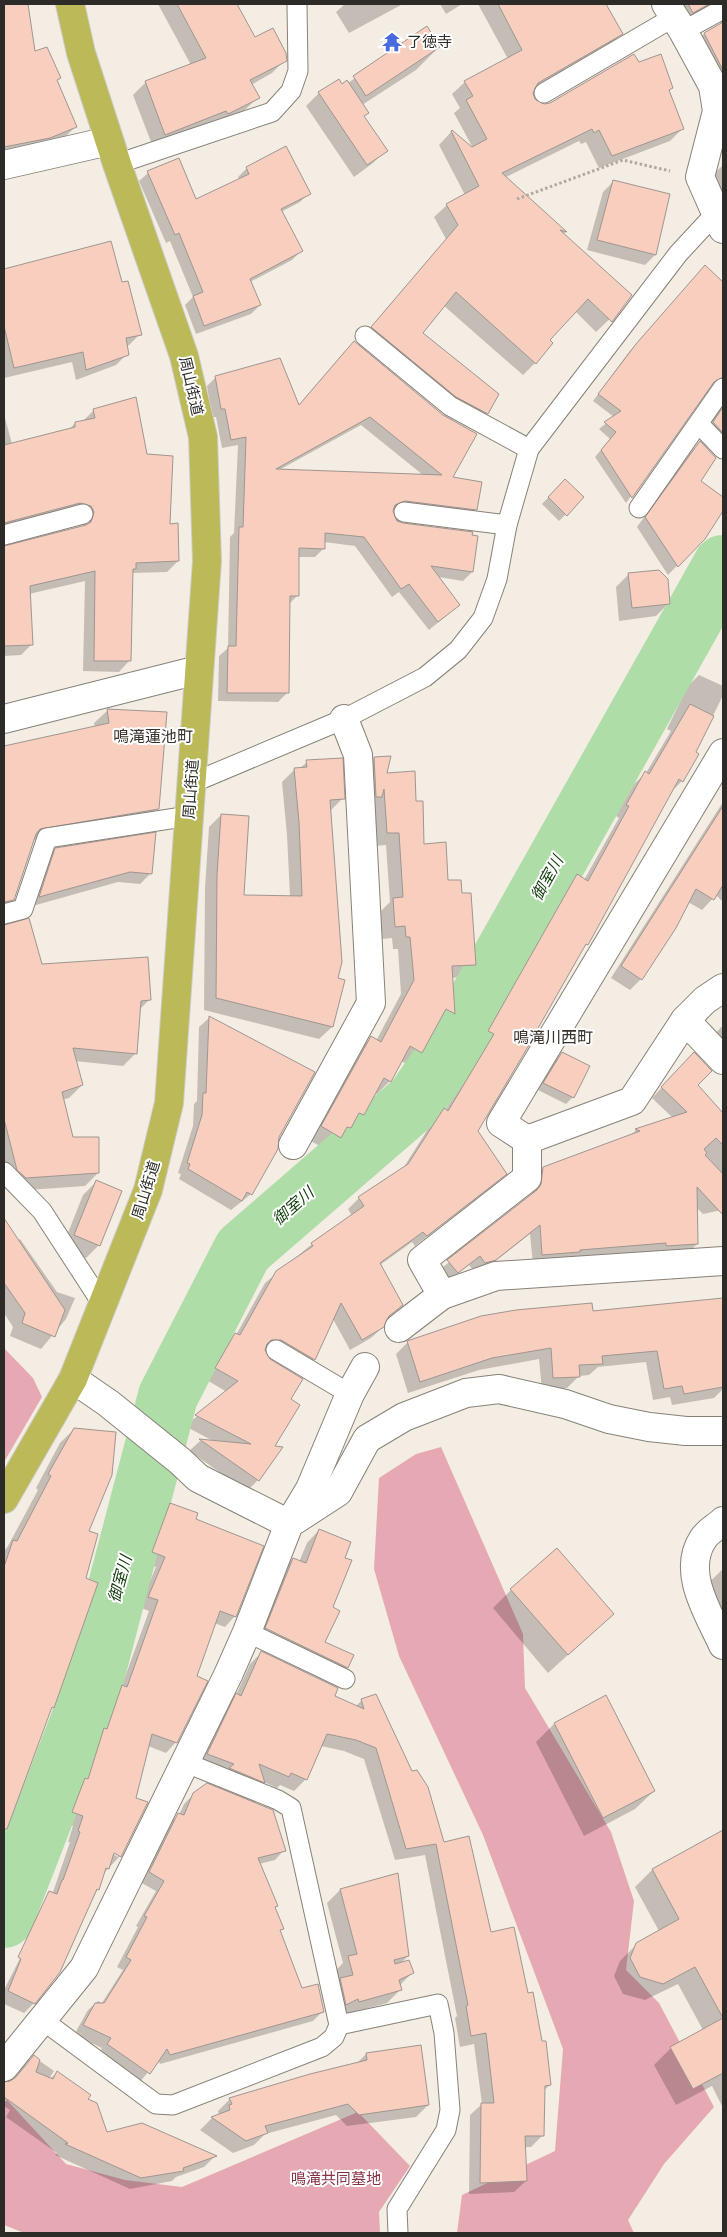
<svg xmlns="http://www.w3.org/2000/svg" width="727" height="2237" font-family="'Fira Sans Condensed','Noto Sans JP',sans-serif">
	<rect width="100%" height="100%" fill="#f4ede3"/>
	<g fill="#e6a9b3">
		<polygon points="4,1348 33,1378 42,1397 4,1462"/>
		<polygon points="441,1447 523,1634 525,1688 611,1832 634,1901 626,1970 659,2003 714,2107 664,2164 628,2220 634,2233 457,2233 462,2195 555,2151 563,2049 483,1835 399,1656 374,1569 379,1478 416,1454"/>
		<polygon points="7,2100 66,2164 125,2180 182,2187 358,2112 410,2166 379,2212 380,2233 24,2233 4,2225 4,2103"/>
	</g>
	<g fill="#0003" fill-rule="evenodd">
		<polygon points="4,4 27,4 34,53 59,78 56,81 75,127 64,138 4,155"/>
		<polygon points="158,4 236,4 254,39 285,60 272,73 251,85 258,97 245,110 215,126 153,147 133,95 146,82 191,65"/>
		<polygon points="345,4 403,4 349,33 336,12"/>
		<polygon points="440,4 462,4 446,14"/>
		<polygon points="478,4 605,4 621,34 608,46 533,91 533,99 538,104 550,104 638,64 672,88 668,92 683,128 670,141 599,168 586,142 581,144 579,141 504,178 566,232 563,234 620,309 596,332 575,311 548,340 535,363 523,375 443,305 421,333 487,413 474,426 360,340 446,239 434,217 447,205 465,195 439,145 452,131 474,150 454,113 460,108 452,94 465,82 508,59"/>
		<polygon points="669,4 723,4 723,99 692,46 704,34 720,24 721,17 680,25"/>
		<polygon points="426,28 439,47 416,70 362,105 367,113 363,117 386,150 373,163 354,177 306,106 319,93 348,83"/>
		<polygon points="178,160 196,200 240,180 238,177 247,168 309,193 300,202 281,212 301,251 292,260 250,282 260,305 251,314 196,334 185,305 193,297 170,241 166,243 139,181 148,173"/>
		<polygon points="723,165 723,220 712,176"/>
		<polygon points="613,182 662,227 655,255 645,265 587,250 603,192"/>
		<polygon points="110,242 121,284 140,334 129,345 126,346 127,354 116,365 76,380 72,362 4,378 4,270"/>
		<polygon points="708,283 723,296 723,351 713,364 723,371 723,385 716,383 709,386 626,503 595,457 610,439 599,429 614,417 593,401 629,352 668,308"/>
		<path d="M345,351L452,478L476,509L467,518L395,509L392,511L393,517L472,572L463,581L438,577L459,605L429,630L399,592L392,597L355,546L324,542V548L315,557H298L297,596L289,604L287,693L278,702L218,701L219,656L228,648L230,537L234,533L238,445L222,448L216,417H212L207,386L216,377L298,406ZM361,425L423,475L279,470Z"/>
		<polygon points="723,405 723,442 707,429"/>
		<polygon points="94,410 146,455 178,561 167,572 131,573 129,661 119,672 83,671 85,581 29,594 32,644 21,655 4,656 4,547 84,527 83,522 4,531 4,414 12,444 69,430 75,423 83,421"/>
		<polygon points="700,443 699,482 723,498 723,509 704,538 668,575 637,527 691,452"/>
		<polygon points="565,480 583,497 559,521 542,504"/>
		<polygon points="629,574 669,603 656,616 619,621 616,587"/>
		<polygon points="699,675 723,686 723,695 682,781 671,792 587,944 580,952 477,1131 505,1174 494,1185 415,1246 412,1242 380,1265 402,1305 386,1319 383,1327 371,1338 350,1350 333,1319 314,1359 303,1370 270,1351 265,1351 289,1400 273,1447 258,1480 247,1491 189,1451 200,1441 215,1442 185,1426 227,1392 205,1379 225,1345 236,1335 265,1283 312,1244 352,1216 348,1209 359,1198 402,1170 433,1121 445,1111 484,1046 478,1042 566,887 577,876 584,880 619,818 616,816 634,784 646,773 671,731 667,729 688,686"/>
		<polygon points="107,711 166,713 157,809 144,822 33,840 13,899 4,908 4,748 95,727 94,723"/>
		<polygon points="374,758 386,774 415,803 423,845 447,882 461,894 475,964 462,977 451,978 454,1013 441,1026 437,1024 421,1052 408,1065 401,1061 390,1081 377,1094 375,1093 363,1114 327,1150 309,1140 358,1051 371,1038 376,1041 401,994 398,949 393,949 392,938 382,939 380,912 390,902 386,845 374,846 361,771"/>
		<polygon points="307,762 343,798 330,811 337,978 332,1027 319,1039 204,1010 205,888 209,827 221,815 243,896 290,897 287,835 282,782 294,770 299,769"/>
		<polygon points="723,802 723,902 716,895 702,910 688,902 641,979 630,990 611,978"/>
		<polygon points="56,849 151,873 140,884 118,882 29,907 45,860"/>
		<polygon points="28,920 42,965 149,1000 139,1010 136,1053 123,1066 75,1061 82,1085 69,1098 62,1100 72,1138 98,1173 85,1186 13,1191 4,1178 4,926"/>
		<polygon points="209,1018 313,1073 278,1137 251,1194 231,1210 179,1179 181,1174 178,1173 193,1126 194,1104 197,1101 199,1027"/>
		<polygon points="723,1025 723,1042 715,1034"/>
		<polygon points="562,1054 588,1067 573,1097 566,1104 538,1090 555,1060"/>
		<polygon points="679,1069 723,1115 723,1215 722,1210 703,1214 696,1207 697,1244 687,1254 533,1265 530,1234 484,1270 475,1272 469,1265 447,1282 438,1271 532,1196 533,1178 543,1168 630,1136 636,1130 673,1118 652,1098"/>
		<polygon points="96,1182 99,1245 86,1258 62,1248 83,1195"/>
		<polygon points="4,1220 17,1241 20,1239 57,1292 75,1298 66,1319 41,1349 10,1336 13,1327 4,1313"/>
		<polygon points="712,1302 723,1368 723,1389 714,1398 672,1405 670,1397 653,1400 646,1362 598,1367 589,1375 579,1376 567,1388 542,1390 539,1359 479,1370 408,1393 396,1354 408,1342 592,1312"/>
		<polygon points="74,1429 87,1532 85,1579 96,1583 4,1835 4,1551 8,1546 38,1490 36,1488 60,1443"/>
		<path d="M170,1504L194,1520L235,1616L225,1627L214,1623L195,1677L176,1742L166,1753L148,1746L120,1856L103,1874L98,1889L34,2003L24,2013L4,2004V1990L52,1895L70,1842H68L73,1826L62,1822L75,1790L79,1785L94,1740L99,1735L112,1697L121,1688L149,1611L139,1607L156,1567L142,1562L160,1515ZM108,1851L118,1854V1857Z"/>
		<polygon points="319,1530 343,1559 323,1643 347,1667 334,1680 254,1640 280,1572 293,1559 299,1562 307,1543"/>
		<polygon points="723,1569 723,1622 701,1590"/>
		<polygon points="511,1590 613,1614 548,1673 493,1608"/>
		<polygon points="261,1653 333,1697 355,1707 361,1701 375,1695 444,1843 490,1934 527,1995 550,2085 543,2091 542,2136 531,2147 524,2147 526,2181 514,2192 469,2194 470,2115 482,2104 474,2044 460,2047 455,2018 457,2016 425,1855 395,1860 364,1759 344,1751 321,1746 306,1779 294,1791 280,1785 277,1788 264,1782 252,1793 196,1765 225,1706 236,1695 250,1664"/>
		<polygon points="554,1724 654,1791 635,1809 584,1836 536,1742"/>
		<polygon points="194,1794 284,1850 275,1860 259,1864 276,1906 274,1908 282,1928 279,1931 301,1990 323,2011 313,2021 160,2064 158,2060 139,2083 98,2054 102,2048 74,2035 88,2010 98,2001 102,2003 123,1970 117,1967 138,1927 136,1926 156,1891 140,1882 168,1824 179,1815 184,1804"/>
		<polygon points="721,1833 723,1837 723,2108 712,2086 676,2105 654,2065 671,2048 703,2030 678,1984 645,2000 623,1994 614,1976 620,1961 637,1944 659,1931 635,1887 652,1870"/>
		<polygon points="340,1890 408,1956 400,1964 412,1973 399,1986 400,1990 387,2003 346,2014 336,1970 343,1963 327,1903"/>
		<polygon points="420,2047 428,2105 416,2117 347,2126 336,2115 265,2134 254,2145 233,2153 200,2130 212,2118 219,2115 218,2111 230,2099 356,2064 366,2054"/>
		<polygon points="34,2057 54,2071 48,2080 57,2073 87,2100 106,2133 214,2157 204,2167 176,2177 172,2181 130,2189 55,2155 57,2153 6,2117 10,2110 4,2106 4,2095 23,2067"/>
	</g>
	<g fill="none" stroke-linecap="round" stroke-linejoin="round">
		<polyline stroke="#afdda8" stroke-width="60" points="4,1918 87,1704 168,1396 243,1250 415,1101 449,1052 723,565"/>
	</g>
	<g fill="#f8cebf" stroke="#a09591" fill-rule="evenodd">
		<polygon points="4,4 28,4 35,51 47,47 61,78 57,80 77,127 50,138 4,147"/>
		<polygon points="177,4 237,4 255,37 273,28 286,53 287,61 250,80 260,98 228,114 226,111 165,135 145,81 206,58"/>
		<polygon points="498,4 606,4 623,34 538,83 533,93 535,99 544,104 550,103 634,54 639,62 661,54 673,88 669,90 684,129 612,156 599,130 594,133 592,129 502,173 567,232 560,230 632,295 612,322 588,299 550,340 553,343 536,364 456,292 423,333 499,394 488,414 456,397 371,327 458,225 446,204 479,186 451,131 452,130 472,147 487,139 466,100 473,96 464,81 522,50"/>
		<polygon points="688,4 709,4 693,13"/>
		<polygon points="723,22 723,70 704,33"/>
		<polygon points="427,26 440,47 366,96 353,76"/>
		<polygon points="339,79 342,84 347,80 369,113 364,116 388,151 367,165 318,92"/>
		<polygon points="286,146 311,194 281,209 303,251 250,279 261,305 204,326 193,296 203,292 179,233 175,235 147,171 179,158 196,199 249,174 246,167"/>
		<polygon points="613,180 670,194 656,255 597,240"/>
		<polygon points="111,241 122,282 128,281 142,335 126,338 129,355 86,370 83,352 14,368 4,326 4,269"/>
		<polygon points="705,265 723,282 723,377 714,382 632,498 601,450 616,432 604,422 621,411 598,394 636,344"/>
		<path d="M354,341L443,415L477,434L453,477L482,482L477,510L405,501L395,505L393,511L397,521L403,523L473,532L472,535L478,536L473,572L431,566L460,605L438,622L409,584L401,589L364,537L325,533V549L299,548V596H290L289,693H227L228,646H236L239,527H243L246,437L231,440L225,409H221L215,376L280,358L299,405ZM370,417L442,475L276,469Z"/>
		<polygon points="136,397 147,454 173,456 170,524 178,523 179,561 136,563 136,569 133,569 131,661 94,661 95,571 30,586 33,645 4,646 4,546 86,525 91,522 94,512 91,506 80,503 4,523 4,445 75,427 75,422 95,418 93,409"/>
		<polygon points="723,407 723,433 713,422"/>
		<polygon points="700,441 716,458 701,481 723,497 723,511 705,539 678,567 645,517"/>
		<polygon points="565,479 584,497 567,516 548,497"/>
		<polygon points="659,570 668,579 670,604 632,608 628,573"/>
		<polygon points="690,704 714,716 696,752 699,754 683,782 679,779 588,945 586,944 537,1030 538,1030 478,1131 507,1174 427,1236 423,1232 380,1263 403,1305 389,1316 384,1327 362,1340 341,1303 315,1360 281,1340 271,1340 267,1344 265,1350 270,1359 303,1379 291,1399 300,1405 275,1446 283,1447 259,1481 199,1439 251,1444 195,1415 238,1381 215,1368 235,1333 240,1335 276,1271 313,1246 311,1243 364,1206 358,1197 408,1164 444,1108 448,1111 494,1034 488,1031 577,874 588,881 629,806 626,805 645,771 649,774"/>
		<polygon points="107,709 167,712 159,809 40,829 36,834 14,900 4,902 4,746 109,723"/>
		<polygon points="391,756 387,773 415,771 416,801 423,801 424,844 446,842 448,880 461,880 462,893 471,893 476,965 452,966 455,1014 446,1009 422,1053 410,1046 391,1082 384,1078 364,1115 359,1113 351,1128 347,1127 341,1138 321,1126 371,1036 381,1042 414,980 410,937 406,937 405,926 395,927 393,898 403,897 399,833 387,833 384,789 382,797 376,797 374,757"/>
		<polygon points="343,758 345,799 330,800 342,962 338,978 345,980 333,1027 216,998 217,875 221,814 249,816 244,895 302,896 299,822 294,768 307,767 306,760"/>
		<polygon points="723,806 723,885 714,900 696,889 676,928 642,980 621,966"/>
		<polygon points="156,832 152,874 130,872 39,897 55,848"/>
		<polygon points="29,918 42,964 148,957 151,1000 141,1001 137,1054 73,1048 83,1085 62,1092 73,1137 99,1137 99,1173 26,1178 17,1170 4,1119 4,925"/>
		<polygon points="209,1016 315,1072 279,1137 278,1149 252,1195 247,1192 242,1201 188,1169 190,1164 187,1163 202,1115 203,1093 206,1093"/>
		<polygon points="562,1052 590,1066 574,1098 543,1083"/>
		<polygon points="694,1052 712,1071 698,1085 723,1113 723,1145 716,1138 704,1149 707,1153 705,1155 723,1174 723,1215 697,1187 698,1244 666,1246 666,1243 580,1250 580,1252 542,1255 540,1225 496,1260 485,1263 480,1256 458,1273 447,1260 537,1190 541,1184 543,1167 640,1131 635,1129 687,1112 661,1087"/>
		<polygon points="96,1180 122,1191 100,1246 74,1235"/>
		<polygon points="4,1218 65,1310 55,1337 22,1323 25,1313 4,1283"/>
		<polygon points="723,1298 723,1387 684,1394 682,1386 664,1389 657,1351 602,1356 603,1364 579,1365 580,1377 553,1378 551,1348 492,1358 420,1382 407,1341 481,1316 516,1310 592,1303 593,1311"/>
		<polygon points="74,1428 116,1432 112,1475 89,1531 98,1534 86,1578 98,1583 54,1708 52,1707 7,1829 4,1829 4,1567 13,1540 17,1541 51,1476 48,1474"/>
		<polygon points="170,1503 198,1513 196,1519 264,1546 236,1617 220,1611 197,1676 208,1681 177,1743 152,1734 136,1798 148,1802 121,1857 114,1853 109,1869 106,1868 99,1890 97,1889 60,1972 35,2004 8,1991 21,1959 18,1957 49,1891 57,1894 62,1880 63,1880 80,1832 78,1831 83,1816 72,1812 85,1778 88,1779 104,1728 107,1729 122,1685 127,1687 158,1600 148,1597 165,1557 152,1552"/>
		<polygon points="319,1529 351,1542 345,1558 352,1560 333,1607 340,1611 325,1642 354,1655 348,1668 265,1628 293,1558 306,1563"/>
		<polygon points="557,1548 614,1614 568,1655 510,1589"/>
		<polygon points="261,1651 338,1688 335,1696 364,1709 361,1699 376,1694 412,1771 417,1770 428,1787 444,1842 469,1836 491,1932 514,1927 528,1993 533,1992 542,2041 546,2041 551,2085 545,2086 544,2136 525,2136 527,2181 480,2183 481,2103 494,2103 486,2033 471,2036 466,2006 468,2005 436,1844 406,1849 376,1748 356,1740 327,1734 307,1780 291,1773 289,1777 259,1764 265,1783 229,1768 234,1764 207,1754 236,1693 241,1696"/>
		<polygon points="606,1695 655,1791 603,1818 554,1723"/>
		<polygon points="207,1783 273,1810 286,1851 258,1858 278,1906 275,1907 284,1929 280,1930 302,1988 318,1984 324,2012 170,2055 167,2049 150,2074 107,2044 111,2038 83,2025 95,2003 104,2003 131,1960 126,1957 147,1917 144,1916 164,1881 149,1872 178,1813 184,1815 193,1793"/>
		<polygon points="723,1830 723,2073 693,2089 670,2047 723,2018 695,1967 663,1984 640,1977 630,1958 636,1943 679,1919 652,1869"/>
		<polygon points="398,1873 409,1956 394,1960 395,1964 409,1960 414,1973 399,1980 402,1990 359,2002 358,1999 346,2005 340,1978 353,1975 348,1956 357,1954 340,1889"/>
		<polygon points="421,2045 429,2105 359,2115 348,2104 265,2126 268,2133 246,2141 211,2117 230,2110 229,2105 232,2104 229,2098 310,2074 367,2060 366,2053"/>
		<polygon points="34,2055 40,2060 36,2072 53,2079 57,2071 91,2095 88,2099 97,2103 107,2132 142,2123 217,2156 183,2168 184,2171 141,2178 65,2144 68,2143 4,2097 4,2082 10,2081 16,2077"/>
	</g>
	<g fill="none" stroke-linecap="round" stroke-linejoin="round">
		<defs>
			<g id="service">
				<polyline points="683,31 723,9"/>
				<polyline points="544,93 674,17"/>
				<polyline points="117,164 272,112 291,91 298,71 297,4"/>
				<polyline points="365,336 450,406 529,449"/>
				<polyline points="699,424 723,449"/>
				<polyline points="639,508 723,388"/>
				<polyline points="404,512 507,525"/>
				<polyline points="4,535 83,514"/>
				<polyline points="192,783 344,719 425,677 458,650 483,618 497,579 507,525 529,449 678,254 715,214"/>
				<polyline points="4,914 23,909 47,838 189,816"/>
				<polyline points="4,1172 42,1211 103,1305"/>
				<polyline points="276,1350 350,1394"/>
				<polyline points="247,1632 345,1679"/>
				<polyline points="41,2019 156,2104 173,2105 322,2047 334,2037 339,2025 291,1808 278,1800 184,1762"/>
				<polyline points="339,2025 438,2004 444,2033 450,2110 446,2130 397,2209 398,2233"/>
			</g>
			<g id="minor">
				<polyline points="666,4 683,31 713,86 717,111 700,177 723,229"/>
				<polyline points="4,165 109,141"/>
				<polyline points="4,719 198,670"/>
				<polyline points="685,1020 723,1060"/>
				<polyline points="527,1140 527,1178 422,1260 442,1295 496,1276 723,1261"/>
				<polyline points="527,1140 501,1123 723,753"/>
				<polyline points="527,1140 632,1101 685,1020 705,1000 723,988"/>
				<polyline points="293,1145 371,1003 358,755 344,719"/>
				<polyline points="399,1328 442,1295"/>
				<polyline points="73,1379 108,1403 180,1461 198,1478 289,1524"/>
				<polyline points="295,1520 338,1492 367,1439 404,1417 466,1393 499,1389 565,1404 609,1419 649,1427 686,1431 723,1431"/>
				<path d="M723,1521C717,1527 707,1532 703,1539C681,1572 709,1614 723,1645"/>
				<polyline points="4,2067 84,1968 228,1675 247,1632 289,1524 310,1489 350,1394 365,1367"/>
			</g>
			<polyline id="trunk" points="4,1499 73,1379 148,1190 169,1103 207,561 203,437 184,356 117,164 81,53 70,4"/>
		</defs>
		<use href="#service" stroke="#888179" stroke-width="21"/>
		<use href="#minor" stroke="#888179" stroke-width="30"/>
		<use href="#trunk" stroke="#cdcccb" stroke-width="30"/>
		<polyline stroke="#afa9a1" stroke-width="3" stroke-dasharray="2.5 2.5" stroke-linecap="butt" points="517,199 623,160 670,171"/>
		<use href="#service" stroke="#fff" stroke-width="19"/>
		<use href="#minor" stroke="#fff" stroke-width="28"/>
		<use href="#trunk" stroke="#bcba58" stroke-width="28"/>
	</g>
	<defs>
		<symbol id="temple-bare" viewBox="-9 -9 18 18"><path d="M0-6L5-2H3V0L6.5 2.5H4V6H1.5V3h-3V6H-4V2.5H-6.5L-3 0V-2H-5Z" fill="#496ade" stroke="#fff" stroke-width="2.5" paint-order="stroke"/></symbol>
	</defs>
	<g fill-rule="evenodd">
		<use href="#temple-bare" x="378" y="28" width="28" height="28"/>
	</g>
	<g text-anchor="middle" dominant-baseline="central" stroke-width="4" stroke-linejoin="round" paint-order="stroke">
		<g font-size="15" fill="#2d2b27" stroke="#fff" text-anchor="start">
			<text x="407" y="42">了徳寺</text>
		</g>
		<g font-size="15" fill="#2d2b27" stroke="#fff">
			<text transform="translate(191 386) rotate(77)">周山街道</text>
			<text transform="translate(191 789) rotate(-86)">周山街道</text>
			<text transform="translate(146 1190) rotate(-73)">周山街道</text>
		</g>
		<g font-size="15" fill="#873347" stroke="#fff">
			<text x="336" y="2179">鳴滝共同墓地</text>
		</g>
		<g font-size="16" fill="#38322b" stroke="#fff">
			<text x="153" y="736">鳴滝蓮池町</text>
			<text x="553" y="1037">鳴滝川西町</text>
		</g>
		<g font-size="16" font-style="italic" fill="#113e0a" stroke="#fff">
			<text transform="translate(547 878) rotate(-61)">御室川</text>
			<text transform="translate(293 1206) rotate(-41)">御室川</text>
			<text transform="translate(120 1579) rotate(-75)">御室川</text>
		</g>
	</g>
	<rect width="727" height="2237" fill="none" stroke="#2d2b27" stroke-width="10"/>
</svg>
